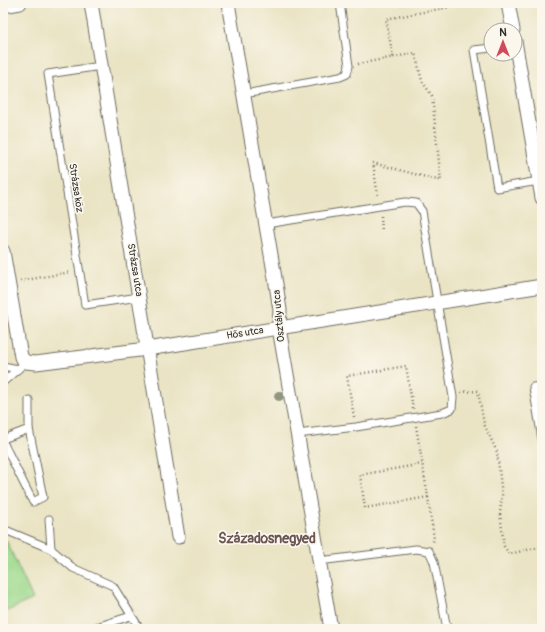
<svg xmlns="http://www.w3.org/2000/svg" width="545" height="632" font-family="Pangolin,sans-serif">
	<rect width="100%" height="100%" fill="#fbf7ec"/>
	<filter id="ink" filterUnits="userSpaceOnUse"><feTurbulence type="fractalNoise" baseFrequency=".025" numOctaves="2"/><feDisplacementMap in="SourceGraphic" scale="8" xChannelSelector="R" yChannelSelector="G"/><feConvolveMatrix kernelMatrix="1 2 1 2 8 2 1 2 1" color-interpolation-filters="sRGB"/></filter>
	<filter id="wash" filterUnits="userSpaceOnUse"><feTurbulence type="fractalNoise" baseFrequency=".012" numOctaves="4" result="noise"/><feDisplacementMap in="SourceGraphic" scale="16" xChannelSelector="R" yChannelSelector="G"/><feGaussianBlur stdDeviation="0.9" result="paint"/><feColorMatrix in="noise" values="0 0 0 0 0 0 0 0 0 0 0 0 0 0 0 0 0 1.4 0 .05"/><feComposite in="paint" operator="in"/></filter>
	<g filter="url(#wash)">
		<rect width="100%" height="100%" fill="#eae4c5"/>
		<polygon fill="#9dd98c" stroke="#64825c" points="6,540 33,599 3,613 3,541"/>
	</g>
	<g filter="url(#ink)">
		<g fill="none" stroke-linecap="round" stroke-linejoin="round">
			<defs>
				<g id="service">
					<polyline points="491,48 474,50 497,188 539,181"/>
					<polyline points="101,66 48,74 85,305 139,297"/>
					<polyline points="244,94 340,77 347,74 349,66 340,3"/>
					<polyline points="266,224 405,202 416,203 422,211 453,397 452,409 442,413 356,427 297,434"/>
					<polyline points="3,366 18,369"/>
					<polyline points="3,382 26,362"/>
					<polyline points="542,386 533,387 542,439"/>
					<polyline points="3,439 29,429 29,400"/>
					<polyline points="3,442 33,502 43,497 29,429"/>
					<polyline points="49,519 51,549 73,568 113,586 140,629"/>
					<polyline points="3,529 51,549"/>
					<polyline points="319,561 416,549 429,551 434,562 447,629"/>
					<polyline points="90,629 131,616"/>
				</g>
				<g id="minor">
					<polyline points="91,3 178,537"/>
					<polyline points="228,3 276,284 280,310 279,328 331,629"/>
					<polyline points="508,3 513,30"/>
					<polyline points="3,6 20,3"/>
					<polyline points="515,41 542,198"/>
					<polyline points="3,251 21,357 26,362 36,363 147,349 542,286"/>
				</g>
			</defs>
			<use href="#service" stroke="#6e6c61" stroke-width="9"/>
			<use href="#minor" stroke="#6e6c61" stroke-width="15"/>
			<g stroke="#6e6c61" stroke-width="2.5" stroke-dasharray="1 3" stroke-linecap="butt">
				<polyline points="393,57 386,19 450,7"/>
				<polyline points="358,64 415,53 422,81 432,96 441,181 373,163 378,197"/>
				<polyline points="381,216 382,231"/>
				<polyline points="20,281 71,272"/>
				<polyline points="461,392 478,391 484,424 497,452 502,495 500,513 504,546 509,554 540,547 542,565"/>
				<polyline points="354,417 347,376 406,366 413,409"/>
				<polyline points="416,426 428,497 365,508 360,475 422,464"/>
				<polyline points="428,497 434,539 433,542"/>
			</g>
			<use href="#service" stroke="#fff" stroke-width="7"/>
			<use href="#minor" stroke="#fff" stroke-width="13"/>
		</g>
		<circle fill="#91967e" cx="279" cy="396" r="5"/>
	</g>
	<g text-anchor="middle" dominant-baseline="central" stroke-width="3.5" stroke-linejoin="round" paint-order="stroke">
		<g font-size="10" fill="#2b2b2b" stroke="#fbf7ec">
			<text transform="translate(76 188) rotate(81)">Strázsa köz</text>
			<text transform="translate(135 270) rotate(81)">Strázsa utca</text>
			<text transform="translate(279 316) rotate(-95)">Osztály utca</text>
			<text transform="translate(245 333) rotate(-9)">Hős utca</text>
		</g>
		<g font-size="14" font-weight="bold" fill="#6a5554" stroke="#fbf7ec">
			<text x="267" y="538">Századosnegyed</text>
		</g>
	</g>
	<rect width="545" height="632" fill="none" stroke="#fbf7ec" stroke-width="16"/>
	<g transform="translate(503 42)"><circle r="19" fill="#fbf7ec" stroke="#a8a59f"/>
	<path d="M0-3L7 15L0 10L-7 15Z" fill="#d1495b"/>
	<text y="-6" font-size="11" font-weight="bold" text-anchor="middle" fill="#2b2b2b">N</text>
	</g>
</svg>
